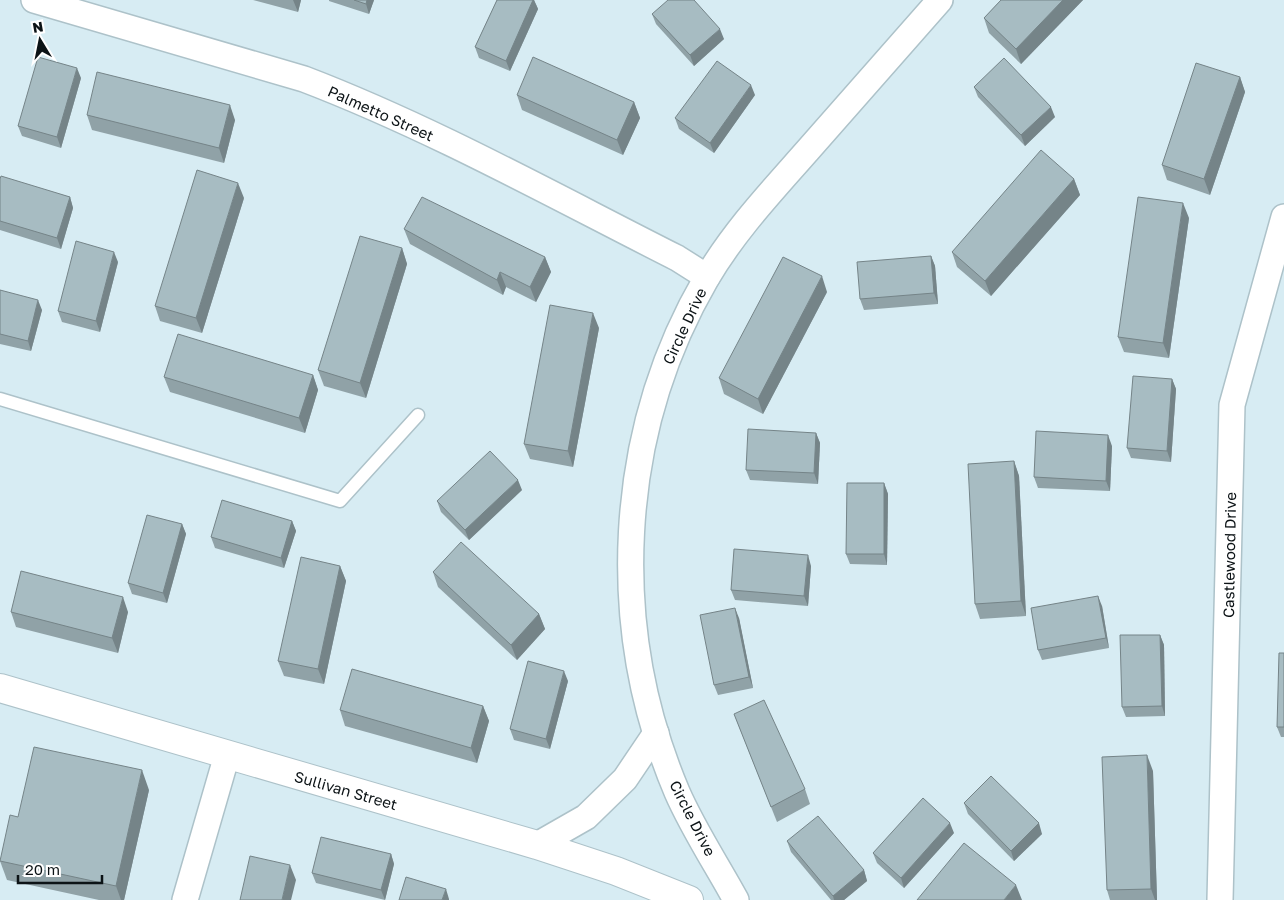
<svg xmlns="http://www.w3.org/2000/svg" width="1284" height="900" font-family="'Golos Text',sans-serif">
	<rect width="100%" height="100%" fill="#d7ecf3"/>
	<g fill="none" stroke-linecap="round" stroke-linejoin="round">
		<defs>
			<polyline id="lane" points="0,399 340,501 418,415"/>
			<g id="street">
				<path d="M34,0L304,79C432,128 554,196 677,258L707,277"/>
				<polyline points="537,845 586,817 625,779 656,733"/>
				<polyline points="185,900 227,755"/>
				<path d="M736,900C717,865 693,829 677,792C607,627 616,434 706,279C734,231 772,191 808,150C852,100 896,50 940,0"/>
				<polyline points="1220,900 1232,405 1284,217"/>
			</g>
			<polyline id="secondary" points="0,688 537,845 616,871 689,900"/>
		</defs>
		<use href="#lane" stroke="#adc2c9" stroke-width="15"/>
		<use href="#street" stroke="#adc2c9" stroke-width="28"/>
		<use href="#secondary" stroke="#adc2c9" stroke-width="30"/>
		<use href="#lane" stroke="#fff" stroke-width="12"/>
		<use href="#street" stroke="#fff" stroke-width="25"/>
		<use href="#secondary" stroke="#fff" stroke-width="28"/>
	</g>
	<g fill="#90a2a7">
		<polygon points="253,0 301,0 298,12"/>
		<polygon points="329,0 374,0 369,14 329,1"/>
		<polygon points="497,0 534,0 538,9 510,71 479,58 475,47"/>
		<polygon points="1001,0 1083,0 1021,64 989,33 984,18"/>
		<polygon points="652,14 724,39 694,66 656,24"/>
		<polygon points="1240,77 1245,92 1210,195 1167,180 1162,165"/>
		<polygon points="81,78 61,148 22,136 18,126"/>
		<polygon points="974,87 1055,117 1025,146 978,97"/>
		<polygon points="517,95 634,102 640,118 623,155 522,110"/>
		<polygon points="755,95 714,153 679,129 675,118"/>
		<polygon points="87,115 235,120 224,163 92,130"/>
		<polygon points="0,179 70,197 73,208 61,249 0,230"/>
		<polygon points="1074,179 1080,195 991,296 957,267 952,252"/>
		<polygon points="244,198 202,333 160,321 155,306"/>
		<polygon points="1189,218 1169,358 1124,352 1118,337"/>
		<polygon points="404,229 545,257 551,272 536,302 506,287 503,295 410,244"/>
		<polygon points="402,248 407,264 366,398 324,386 318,370"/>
		<polygon points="931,256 935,266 938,304 864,310 860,299"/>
		<polygon points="118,262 100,332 62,322 58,311"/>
		<polygon points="0,290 42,310 31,351 0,344"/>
		<polygon points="827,292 763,414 724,394 719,378"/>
		<polygon points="599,328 573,467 530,459 524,444"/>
		<polygon points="313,375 318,390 305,433 170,392 164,377"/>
		<polygon points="1172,379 1176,389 1171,462 1131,458 1127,448"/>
		<polygon points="816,433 820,443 818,484 750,480 746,470"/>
		<polygon points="1112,446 1110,491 1038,488 1034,477"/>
		<polygon points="1014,461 1019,476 1026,616 980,619 975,604"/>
		<polygon points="884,483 888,494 887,565 850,564 846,554"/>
		<polygon points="522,490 469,540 441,512 437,501"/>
		<polygon points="292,521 296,531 284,568 215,548 211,537"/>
		<polygon points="182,524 186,534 167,603 132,594 128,583"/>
		<polygon points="340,566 346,581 324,684 284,676 278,661"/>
		<polygon points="811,566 808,606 735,600 731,590"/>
		<polygon points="433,572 539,614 545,629 517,660 438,587"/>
		<polygon points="1102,606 1109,648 1042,660 1038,650"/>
		<polygon points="11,612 128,612 118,653 16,627"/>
		<polygon points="739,618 753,688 718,695 714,685"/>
		<polygon points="1160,635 1164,645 1165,716 1126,717 1122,707"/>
		<polygon points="1284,653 1284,737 1281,737 1277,727"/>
		<polygon points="568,681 550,749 514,740 510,729"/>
		<polygon points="483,706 489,721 477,763 345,726 340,710"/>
		<polygon points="734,714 805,789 810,804 777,822"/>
		<polygon points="1153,771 1157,900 1110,900 1107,890"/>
		<polygon points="149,790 124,900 99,900 7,880 0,861"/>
		<polygon points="964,803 1042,834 1014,861 968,814"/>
		<polygon points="954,833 904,888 877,863 873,853"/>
		<polygon points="787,841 864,870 867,881 844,900 831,900 791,852"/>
		<polygon points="391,854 394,864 385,900 316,883 312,873"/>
	</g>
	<g fill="#758488">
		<polygon points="293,0 301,0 298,12"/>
		<polygon points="367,0 374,0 369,14 366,4"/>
		<polygon points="533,0 534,0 538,9 510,71 506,61"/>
		<polygon points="1063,0 1083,0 1021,64 1016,49"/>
		<polygon points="720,29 724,39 694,66 690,55"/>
		<polygon points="77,68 81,78 61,148 57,137"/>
		<polygon points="1240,77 1245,92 1210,195 1204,179"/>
		<polygon points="751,85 755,95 714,153 710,143"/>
		<polygon points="634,102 640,118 623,155 617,140"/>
		<polygon points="230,105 235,120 224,163 219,148"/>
		<polygon points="1051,107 1055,117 1025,146 1021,135"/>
		<polygon points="1074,179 1080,195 991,296 985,281"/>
		<polygon points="238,183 244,198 202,333 196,318"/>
		<polygon points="70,197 73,208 61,249 57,238"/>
		<polygon points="1183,203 1189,218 1169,358 1163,343"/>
		<polygon points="402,248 407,264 366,398 360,383"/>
		<polygon points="114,252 118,262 100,332 96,321"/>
		<polygon points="931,256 935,266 938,304 934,293"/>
		<polygon points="545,257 551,272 536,302 530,287"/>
		<polygon points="500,272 506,287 503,295 497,280"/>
		<polygon points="822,276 827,292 763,414 758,399"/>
		<polygon points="38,300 42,310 31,351 28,341"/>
		<polygon points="593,313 599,328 573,467 568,451"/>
		<polygon points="313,375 318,390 305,433 299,418"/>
		<polygon points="1172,379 1176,389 1171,462 1167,451"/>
		<polygon points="816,433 820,443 818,484 814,473"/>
		<polygon points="1108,435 1112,446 1110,491 1106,481"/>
		<polygon points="1014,461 1019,476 1026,616 1021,601"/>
		<polygon points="518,480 522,490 469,540 465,530"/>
		<polygon points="884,483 888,494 887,565 884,554"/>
		<polygon points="292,521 296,531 284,568 281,558"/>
		<polygon points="182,524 186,534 167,603 163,593"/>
		<polygon points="808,555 811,566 808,606 804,596"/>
		<polygon points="340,566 346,581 324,684 318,669"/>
		<polygon points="1098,596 1102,606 1109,648 1106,638"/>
		<polygon points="123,597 128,612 118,653 112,638"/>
		<polygon points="735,608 739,618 753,688 749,677"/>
		<polygon points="539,614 545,629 517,660 511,645"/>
		<polygon points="1160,635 1164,645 1165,716 1162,706"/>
		<polygon points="564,671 568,681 550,749 546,739"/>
		<polygon points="483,706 489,721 477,763 471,748"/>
		<polygon points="1147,755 1153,771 1157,900 1155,900 1151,889"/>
		<polygon points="142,770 149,790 124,900 121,900 116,886"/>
		<polygon points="950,823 954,833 904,888 901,878"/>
		<polygon points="1039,823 1042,834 1014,861 1011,851"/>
		<polygon points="391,854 394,864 385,900 381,890"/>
		<polygon points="290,865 296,880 291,900 282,900"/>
		<polygon points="864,870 867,881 844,900 834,900 833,896"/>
		<polygon points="1016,885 1022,900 1004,900"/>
		<polygon points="446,889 449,899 449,900 442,900"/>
	</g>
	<g fill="#a7bcc2" stroke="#758488">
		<polygon points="354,0 367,0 366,4"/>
		<polygon points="497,0 533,0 506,61 475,47"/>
		<polygon points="668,0 694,0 720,29 690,55 652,14"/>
		<polygon points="1001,0 1063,0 1016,49 984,18"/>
		<polygon points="38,57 77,68 57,137 18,126"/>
		<polygon points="533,57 634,102 617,140 517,95"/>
		<polygon points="1004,58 1051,107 1021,135 974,87"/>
		<polygon points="717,61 751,85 710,143 675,118"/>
		<polygon points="1196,63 1240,77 1204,179 1162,165"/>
		<polygon points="97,72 230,105 219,148 87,115"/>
		<polygon points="1041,150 1074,179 985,281 952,252"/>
		<polygon points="197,170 238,183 196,318 155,306"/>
		<polygon points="1,176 70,197 57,238 0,221 0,179"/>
		<polygon points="422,197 545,257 530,287 500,272 497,280 404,229"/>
		<polygon points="1138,197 1183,203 1163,343 1118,337"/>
		<polygon points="360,236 402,248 360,383 318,370"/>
		<polygon points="76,241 114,252 96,321 58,311"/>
		<polygon points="931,256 934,293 860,299 857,262"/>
		<polygon points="783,257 822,276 758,399 719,378"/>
		<polygon points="0,290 38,300 28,341 0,334"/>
		<polygon points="550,305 593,313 568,451 524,444"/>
		<polygon points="178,334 313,375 299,418 164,377"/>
		<polygon points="1133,376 1172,379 1167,451 1127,448"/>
		<polygon points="748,429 816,433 814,473 746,470"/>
		<polygon points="1036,431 1108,435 1106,481 1034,477"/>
		<polygon points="490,451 518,480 465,530 437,501"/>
		<polygon points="1014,461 1021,601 975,604 968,464"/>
		<polygon points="847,483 884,483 884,554 846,554"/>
		<polygon points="222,500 292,521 281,558 211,537"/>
		<polygon points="147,515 182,524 163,593 128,583"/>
		<polygon points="461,542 539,614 511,645 433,572"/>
		<polygon points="734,549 808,555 804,596 731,590"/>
		<polygon points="301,557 340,566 318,669 278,661"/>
		<polygon points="21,571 123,597 112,638 11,612"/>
		<polygon points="1098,596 1106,638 1038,650 1031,608"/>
		<polygon points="735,608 749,677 714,685 700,615"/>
		<polygon points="1120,635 1160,635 1162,706 1122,707"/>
		<polygon points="1279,653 1284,653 1284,727 1277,727"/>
		<polygon points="528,661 564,671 546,739 510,729"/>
		<polygon points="352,669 483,706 471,748 340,710"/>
		<polygon points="764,700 805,789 771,807 734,714"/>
		<polygon points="34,747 142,770 116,886 0,861 10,815 18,817"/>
		<polygon points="1147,755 1151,889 1107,890 1102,757"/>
		<polygon points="991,776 1039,823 1011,851 964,803"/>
		<polygon points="923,798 950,823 901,878 873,853"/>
		<polygon points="818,816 864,870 833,896 787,841"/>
		<polygon points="321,837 391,854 381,890 312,873"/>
		<polygon points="964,843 1016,885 1004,900 917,900"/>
		<polygon points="250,856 290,865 282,900 240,900"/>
		<polygon points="406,877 446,889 442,900 399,900"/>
	</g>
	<g text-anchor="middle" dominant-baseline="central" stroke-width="5" stroke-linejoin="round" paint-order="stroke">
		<g font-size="15" fill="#0c1316" stroke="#fff">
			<text transform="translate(381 113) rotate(24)">Palmetto Street</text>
			<text transform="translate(684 326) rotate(-65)">Circle Drive</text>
			<text transform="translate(1229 555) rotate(-89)">Castlewood Drive</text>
			<text transform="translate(346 790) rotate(16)">Sullivan Street</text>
			<text transform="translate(693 818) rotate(63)">Circle Drive</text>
		</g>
	</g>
	<g transform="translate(40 40) rotate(350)" stroke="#ffffff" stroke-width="4" paint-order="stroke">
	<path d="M0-4L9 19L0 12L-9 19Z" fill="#0c1316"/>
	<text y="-8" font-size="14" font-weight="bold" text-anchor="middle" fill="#0c1316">N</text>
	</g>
	<path d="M18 875v8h84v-8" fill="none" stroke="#0c1316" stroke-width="2.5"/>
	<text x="25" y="875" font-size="15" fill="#0c1316" stroke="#ffffff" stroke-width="4" paint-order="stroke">20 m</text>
</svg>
